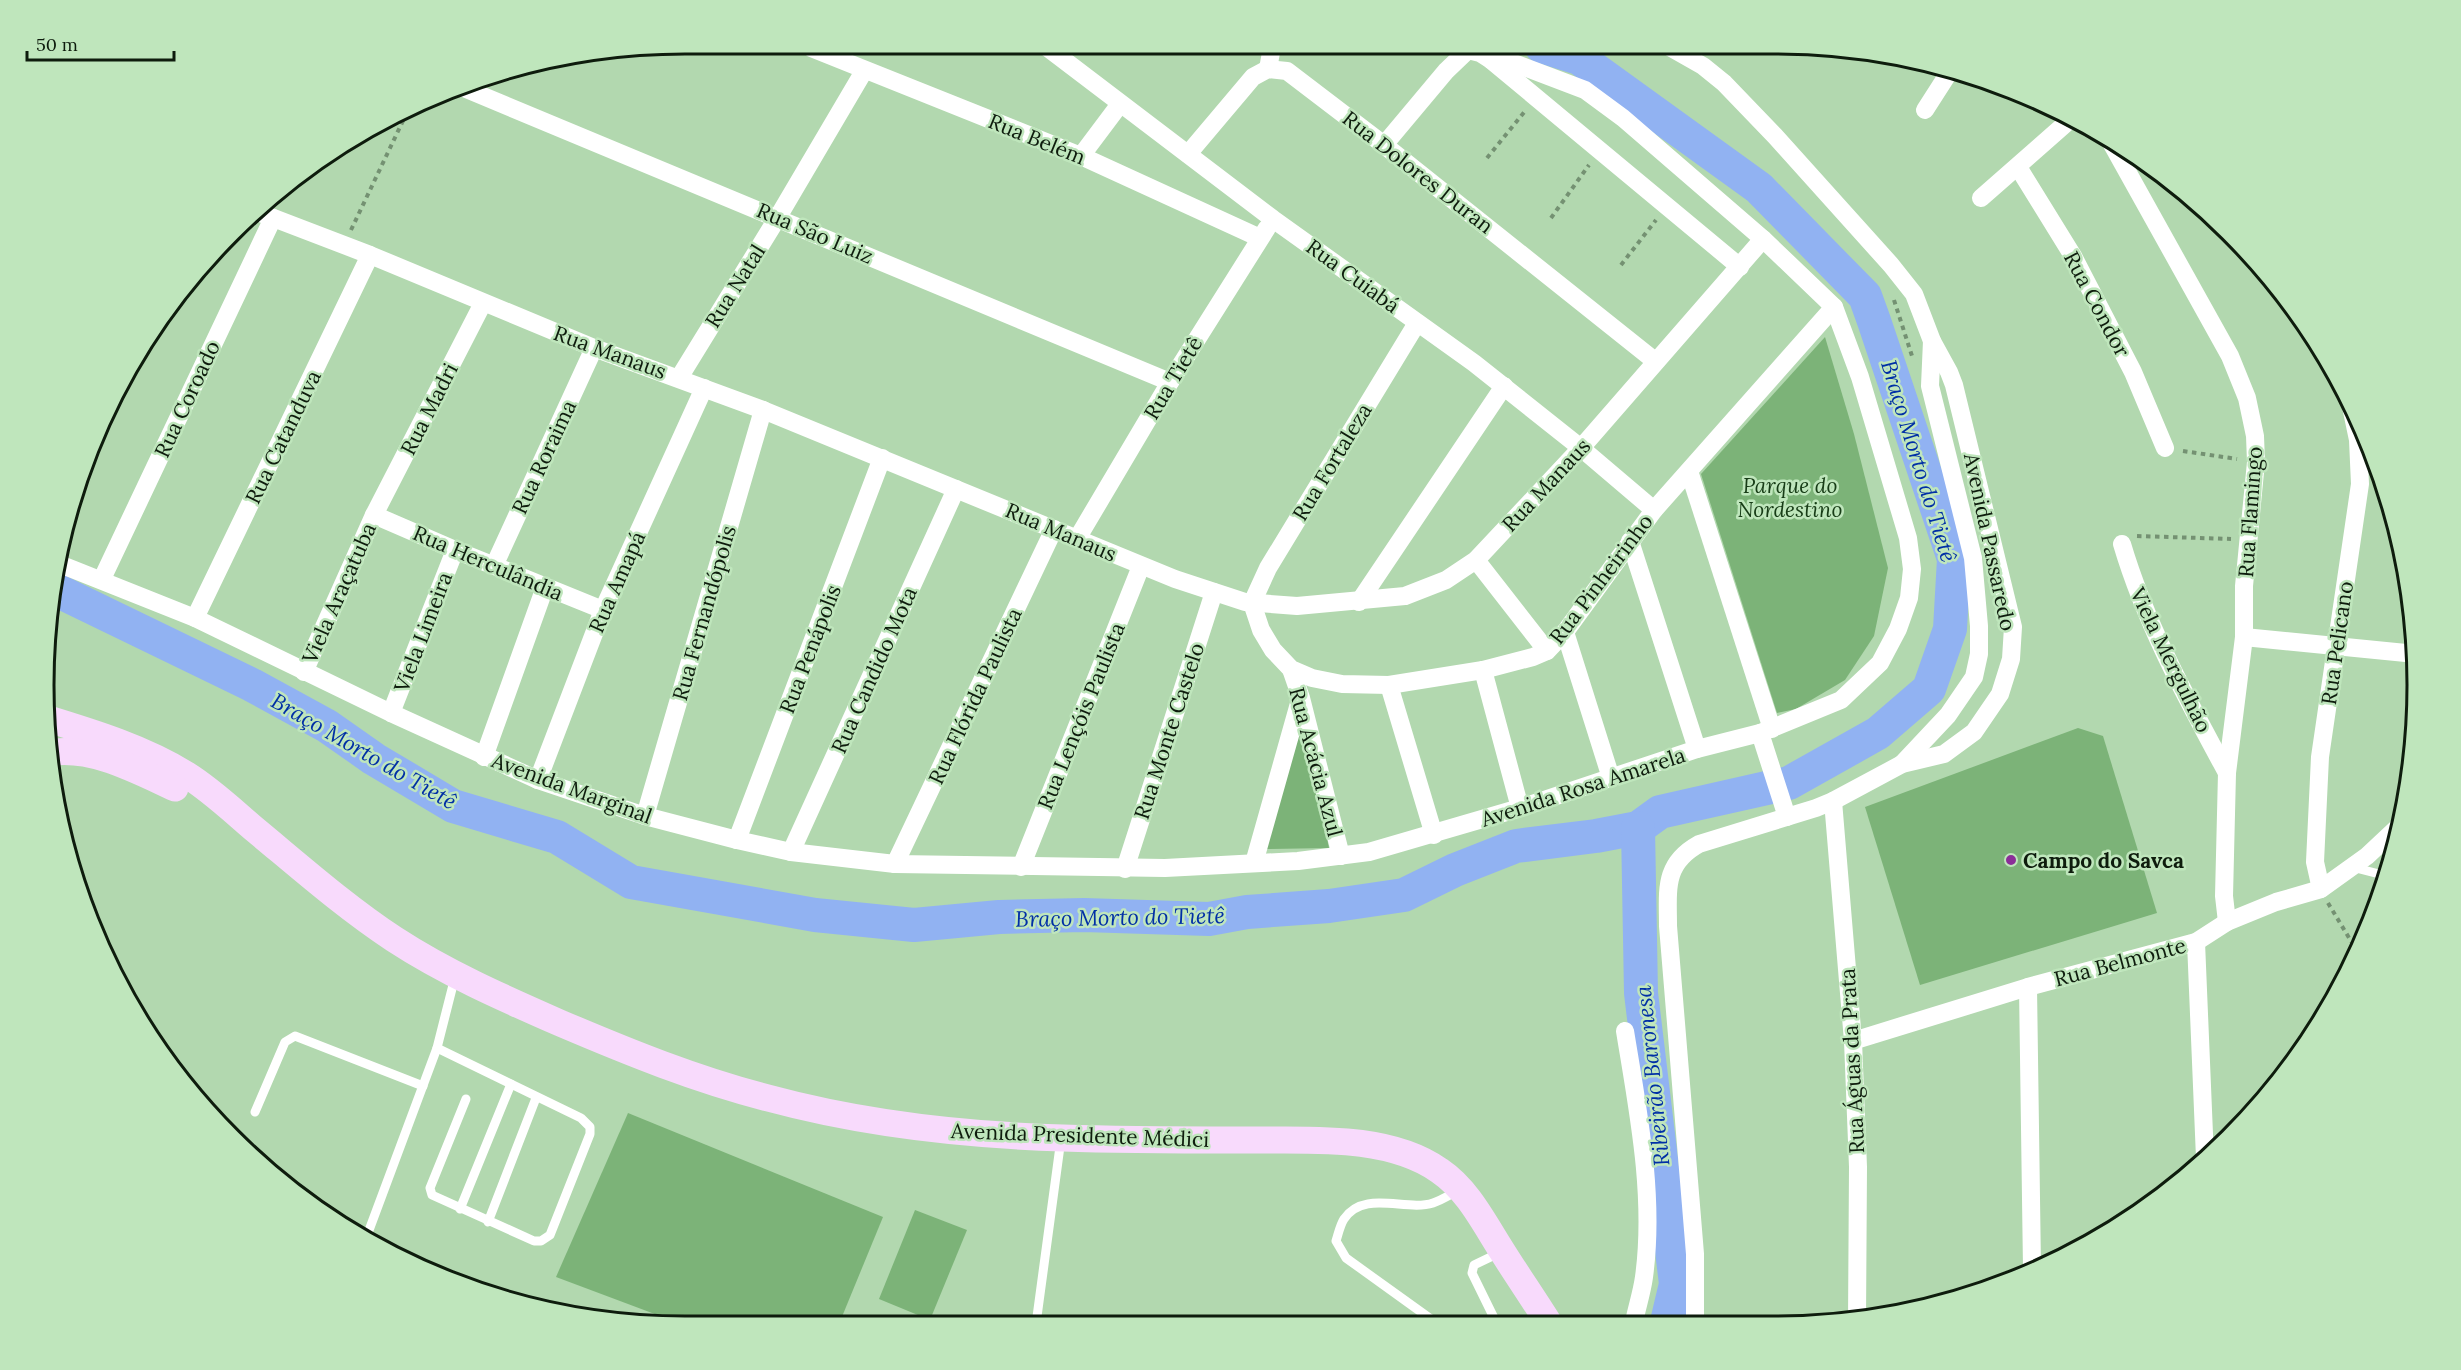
<svg xmlns="http://www.w3.org/2000/svg" width="2461" height="1370" font-family="Lora,serif">
	<rect width="100%" height="100%" fill="#b2d8af"/>
	<g fill="#7cb378">
		<polygon points="1825,337 1854,434 1888,568 1874,636 1845,680 1796,709 1777,713 1701,474"/>
		<polygon points="1302,719 1329,848 1266,849"/>
		<polygon points="2078,728 2103,736 2157,913 1920,985 1865,807"/>
		<polygon points="628,1113 883,1217 839,1324 684,1325 556,1277"/>
		<polygon points="915,1210 967,1230 930,1320 879,1299"/>
	</g>
	<g fill="none" stroke-linecap="round" stroke-linejoin="round">
		<g stroke="#91b2f2" stroke-width="34">
			<polyline points="52,588 252,685 327,726 374,759 453,806 557,837 631,882 815,915 914,925 999,917 1084,915 1209,919 1247,912 1329,906 1404,895 1455,870 1516,846 1596,836 1638,828 1660,812 1789,783 1878,733 1929,689 1950,629 1954,559 1874,321 1865,296 1759,188 1579,58 1541,46"/>
			<polyline points="1638,828 1641,993 1676,1284 1667,1322"/>
		</g>
		<g stroke="#749172" stroke-width="4" stroke-dasharray="4.5 4.5" stroke-linecap="butt">
			<polyline points="1632,45 1649,52"/>
			<polyline points="1487,158 1526,110"/>
			<polyline points="1551,218 1589,165"/>
			<polyline points="351,230 410,106"/>
			<polyline points="1621,265 1656,220"/>
			<polyline points="1894,300 1912,356"/>
			<polyline points="2183,451 2237,459"/>
			<polyline points="2137,536 2231,539"/>
			<polyline points="2328,903 2357,951"/>
		</g>
		<g stroke="#fff" stroke-width="9">
			<polyline points="2352,867 2387,876"/>
			<polyline points="455,977 437,1048 511,1084 460,1209"/>
			<polyline points="466,1099 430,1188 432,1195 534,1241 541,1241 550,1235 590,1134 590,1127 581,1118 511,1084"/>
			<polyline points="255,1112 285,1042 295,1036 423,1086"/>
			<polyline points="488,1222 536,1098"/>
			<polyline points="365,1241 437,1048"/>
			<path d="M1435,1322L1346,1258L1336,1241C1338,1235 1340,1225 1344,1219C1364,1189 1406,1212 1433,1203C1442,1200 1451,1194 1459,1190"/>
			<polyline points="1496,1322 1472,1273 1474,1265 1499,1253"/>
			<polyline points="1036,1324 1061,1139"/>
		</g>
		<g stroke="#fff" stroke-width="18">
			<path d="M1666,45L1703,66L1724,83L1775,136L1891,265L1914,294L1932,341L1949,372L1954,385L2013,627L2011,659L2000,694L1974,732L1944,754L1902,764L1833,801L1816,808L1699,844C1663,864 1668,890 1668,926L1695,1254V1322"/>
			<polyline points="1452,46 1480,53 1491,60 1740,267"/>
			<polyline points="811,48 1081,156 1260,238"/>
			<polyline points="1048,48 1273,219 1474,363 1581,448 1654,510"/>
			<polyline points="1268,69 1272,47"/>
			<polyline points="459,86 1170,382"/>
			<polyline points="1925,110 1950,71"/>
			<polyline points="2108,137 2230,356 2247,398 2255,436 2256,462 2244,586 2244,637 2227,773 2224,896 2227,922"/>
			<polyline points="1384,145 1446,71 1469,49"/>
			<polyline points="1188,154 1253,77 1268,69 1287,71 1384,145 1655,361"/>
			<polyline points="1081,156 1120,104"/>
			<polyline points="2018,167 2073,256 2133,372 2165,448"/>
			<polyline points="1981,198 2072,118"/>
			<polyline points="255,211 370,255 594,348 763,410 1175,579 1245,602 1297,606 1405,596 1446,580 1476,560 1581,448 1763,239"/>
			<polyline points="1417,323 1268,568 1252,603 1261,630 1273,650 1291,669 1312,678 1342,684 1389,685 1483,670 1533,657 1547,651 1565,632 1654,510 1834,307"/>
			<polyline points="679,378 778,217 864,71"/>
			<polyline points="1689,471 1772,729"/>
			<polyline points="374,515 455,550 603,610"/>
			<polyline points="1077,539 1170,382 1267,228"/>
			<polyline points="1630,541 1697,749"/>
			<path d="M2122,544C2146,625 2187,699 2227,773"/>
			<polyline points="1476,560 1547,651"/>
			<polyline points="57,563 195,618 391,713 538,780 645,816 737,840 791,852 895,864 1165,868 1298,861 1369,852 1520,808 1697,749 1760,733 1841,700 1880,663 1898,629 1909,598 1912,569 1908,538 1860,377 1834,307 1763,239 1623,118 1585,90 1511,62 1491,60"/>
			<polyline points="494,566 594,348"/>
			<polyline points="102,579 273,218"/>
			<polyline points="1359,602 1504,386"/>
			<polyline points="195,618 370,255"/>
			<polyline points="1565,632 1611,778"/>
			<polyline points="2244,637 2416,654"/>
			<polyline points="1291,669 1301,698 1341,856"/>
			<polyline points="1483,670 1520,808"/>
			<polyline points="304,672 374,515 483,303"/>
			<polyline points="1389,685 1434,835"/>
			<polyline points="391,713 455,550"/>
			<polyline points="1760,733 1787,817"/>
			<polyline points="484,757 545,587"/>
			<polyline points="1902,764 1948,715 1974,677 1979,654 1979,626 1973,558 1930,386 1932,341"/>
			<polyline points="538,780 603,610 704,388"/>
			<polyline points="1833,801 1853,1041 1858,1167 1857,1321"/>
			<polyline points="645,816 763,410"/>
			<polyline points="737,840 882,458"/>
			<polyline points="791,852 956,489"/>
			<polyline points="1254,863 1300,700"/>
			<polyline points="895,864 1054,529"/>
			<polyline points="1021,867 1141,566"/>
			<polyline points="1125,869 1214,592"/>
			<polyline points="2321,889 2315,862 2320,757 2360,484 2358,440 2349,397"/>
			<polyline points="2196,942 2205,1158"/>
			<polyline points="2028,987 2032,1268"/>
			<path d="M1625,1031C1638,1111 1655,1196 1644,1277C1642,1292 1637,1307 1634,1322"/>
			<polyline points="1853,1041 2028,987 2196,942 2227,922 2276,902 2321,889 2367,856 2399,826"/>
		</g>
		<g stroke="#f8dafc" stroke-width="27">
			<path d="M45,718C94,733 143,748 187,775C211,790 232,810 253,828C299,866 344,906 394,939C446,973 503,998 560,1023C628,1052 697,1080 768,1098C864,1124 964,1135 1063,1138C1122,1140 1182,1140 1241,1140C1304,1141 1387,1133 1440,1171C1468,1190 1484,1223 1502,1251C1517,1275 1533,1298 1548,1322"/>
			<path d="M48,753C91,745 138,771 175,788"/>
		</g>
	</g>
	<circle fill="#8b2e98" stroke="#bfe6bc" stroke-width="2" cx="2011" cy="860" r="6"/>
	<g text-anchor="middle" dominant-baseline="central" stroke-width="5" stroke-linejoin="round" paint-order="stroke">
		<g font-size="21" fill="#0e1c0d" stroke="#bfe6bc">
			<text transform="translate(1037 139) rotate(22)">Rua Belém</text>
			<text transform="translate(1418 172) rotate(38)">Rua Dolores Duran</text>
			<text transform="translate(815 233) rotate(23)">Rua São Luiz</text>
			<text transform="translate(1353 276) rotate(36)">Rua Cuiabá</text>
			<text transform="translate(735 286) rotate(-58)">Rua Natal</text>
			<text transform="translate(2097 304) rotate(62)">Rua Condor</text>
			<text transform="translate(610 352) rotate(20)">Rua Manaus</text>
			<text transform="translate(1173 378) rotate(-59)">Rua Tietê</text>
			<text transform="translate(187 399) rotate(-65)">Rua Coroado</text>
			<text transform="translate(429 409) rotate(-63)">Rua Madri</text>
			<text transform="translate(283 437) rotate(-64)">Rua Catanduva</text>
			<text transform="translate(544 457) rotate(-65)">Rua Roraima</text>
			<text transform="translate(1332 462) rotate(-59)">Rua Fortaleza</text>
			<text transform="translate(1546 485) rotate(-47)">Rua Manaus</text>
			<text transform="translate(2250 512) rotate(-86)">Rua Flamingo</text>
			<text transform="translate(1061 532) rotate(23)">Rua Manaus</text>
			<text transform="translate(1990 542) rotate(78)">Avenida Passaredo</text>
			<text transform="translate(488 563) rotate(23)">Rua Herculândia</text>
			<text transform="translate(1601 579) rotate(-53)">Rua Pinheirinho</text>
			<text transform="translate(617 582) rotate(-66)">Rua Amapá</text>
			<text transform="translate(339 593) rotate(-66)">Viela Araçatuba</text>
			<text transform="translate(704 613) rotate(-74)">Rua Fernandópolis</text>
			<text transform="translate(423 632) rotate(-69)">Viela Limeira</text>
			<text transform="translate(2337 643) rotate(-82)">Rua Pelicano</text>
			<text transform="translate(810 649) rotate(-69)">Rua Penápolis</text>
			<text transform="translate(2171 660) rotate(64)">Viela Mergulhão</text>
			<text transform="translate(874 670) rotate(-66)">Rua Candido Mota</text>
			<text transform="translate(975 696) rotate(-65)">Rua Flórida Paulista</text>
			<text transform="translate(1081 716) rotate(-68)">Rua Lençóis Paulista</text>
			<text transform="translate(1169 731) rotate(-72)">Rua Monte Castelo</text>
			<text transform="translate(1316 762) rotate(75)">Rua Acácia Azul</text>
			<text transform="translate(1583 787) rotate(-18)">Avenida Rosa Amarela</text>
			<text transform="translate(572 788) rotate(20)">Avenida Marginal</text>
			<text transform="translate(2120 962) rotate(-15)">Rua Belmonte</text>
			<text transform="translate(1852 1061) rotate(-93)">Rua Águas da Prata</text>
			<text transform="translate(1080 1135) rotate(2)">Avenida Presidente Médici</text>
		</g>
		<g font-size="21" font-style="italic" fill="#173c16" stroke="#bfe6bc">
			<text x="1790" y="485">Parque do<tspan x="1790" dy="24">Nordestino</tspan></text>
		</g>
		<g font-size="21" font-weight="bold" fill="#0e1c0d" stroke="#bfe6bc" text-anchor="start">
			<text x="2023" y="860">Campo do Savca</text>
		</g>
		<g font-size="22" font-style="italic" fill="#002fa6" stroke="#bfe6bc">
			<text transform="translate(1919 461) rotate(73)">Braço Morto do Tietê</text>
			<text transform="translate(364 751) rotate(30)">Braço Morto do Tietê</text>
			<text transform="translate(1120 917) rotate(-1)">Braço Morto do Tietê</text>
			<text transform="translate(1652 1076) rotate(-96)">Ribeirão Baronesa</text>
		</g>
	</g>
	<path d="M0 0H2461V1370H0ZM685 54H1776A631 631 0 0 1 2407 685V685A631 631 0 0 1 1776 1316H685A631 631 0 0 1 54 685V685A631 631 0 0 1 685 54Z" fill="#bfe6bc" fill-rule="evenodd"/>
	<path fill="none" stroke="#0e1c0d" stroke-width="3" d="M685 54H1776A631 631 0 0 1 2407 685V685A631 631 0 0 1 1776 1316H685A631 631 0 0 1 54 685V685A631 631 0 0 1 685 54Z"/>
	<path d="M27 51v9h147v-9" fill="none" stroke="#0e1c0d" stroke-width="3"/>
	<text x="36" y="51" font-size="18" fill="#0e1c0d" stroke="#bfe6bc" stroke-width="4.5" paint-order="stroke">50 m</text>
</svg>
